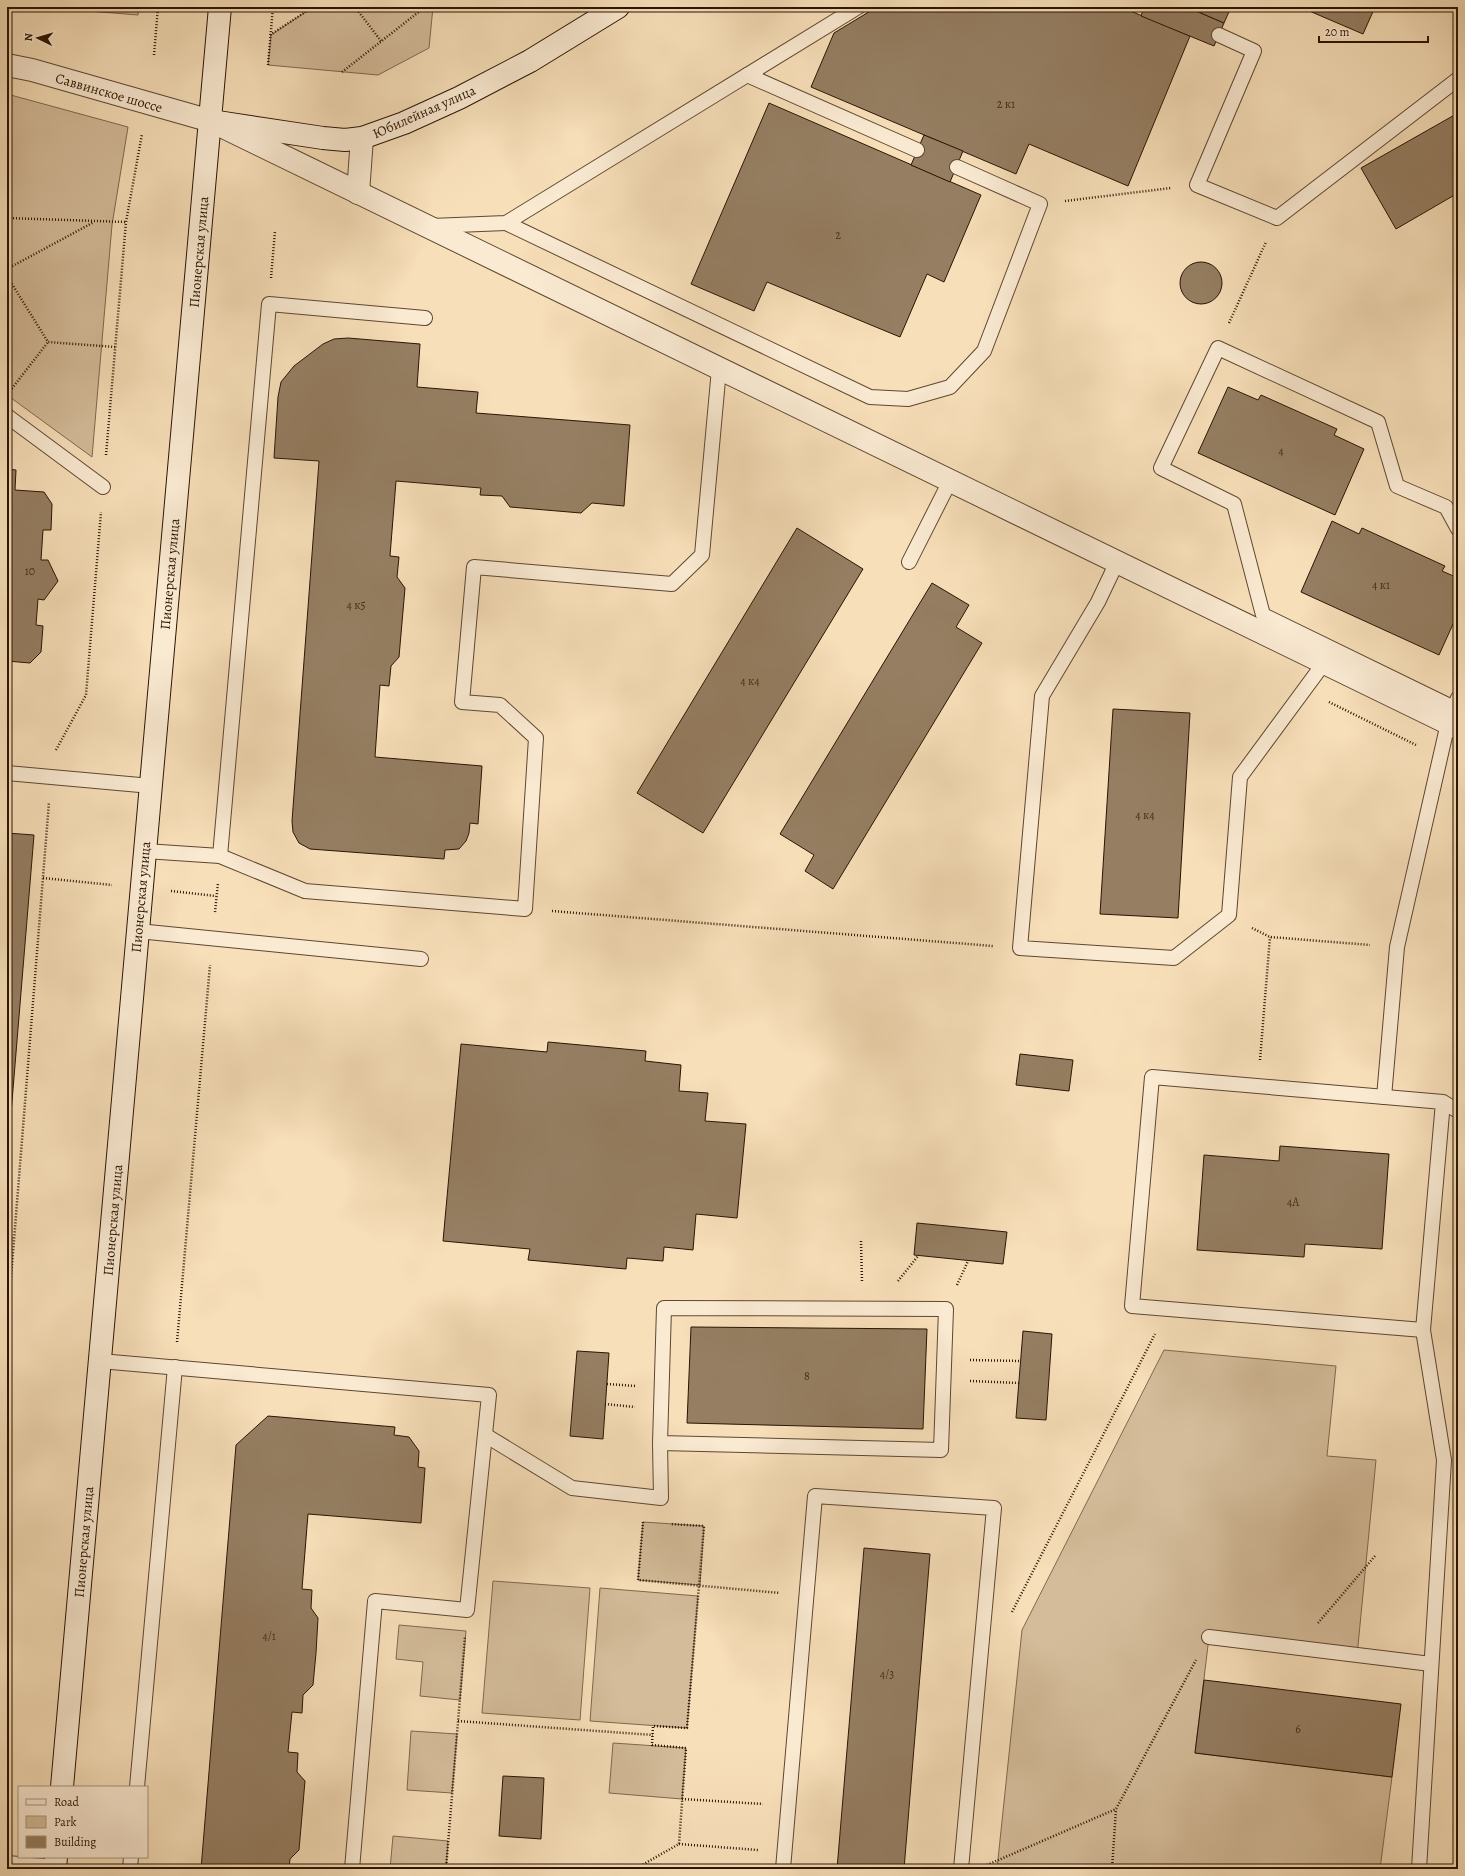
<svg xmlns="http://www.w3.org/2000/svg" width="1465" height="1876" font-family="Alegreya,serif">
	<rect width="100%" height="100%" fill="#f7dfb9"/>
	<filter id="stains"><feTurbulence type="fractalNoise" baseFrequency=".005" numOctaves="4"/><feColorMatrix values="0 0 0 0 .2 0 0 0 0 .09 0 0 0 0 .02 0 0 0 .5 -.17"/></filter>
	<radialGradient id="worn" r=".72"><stop offset=".6" stop-color="#630" stop-opacity="0"/><stop offset="1" stop-color="#630" stop-opacity=".3"/></radialGradient>
	<g fill="#d4bc9a" stroke="#80684e">
		<polygon points="39,7 139,7 138,15"/>
		<polygon points="313,7 433,7 429,48 378,75 268,65 271,35"/>
		<polygon points="7,94 128,127 112,225 92,457 7,395"/>
		<polygon points="1164,1350 1336,1366 1327,1456 1376,1460 1357,1656 1209,1637 1195,1753 1392,1777 1380,1869 997,1869 1022,1630"/>
		<polygon points="643,1522 704,1526 700,1585 638,1580"/>
		<polygon points="493,1581 590,1588 580,1720 482,1713"/>
		<polygon points="600,1588 698,1596 687,1728 590,1721"/>
		<polygon points="399,1625 466,1631 460,1700 420,1696 423,1662 396,1659"/>
		<polygon points="411,1731 457,1734 452,1793 407,1790"/>
		<polygon points="613,1743 686,1748 682,1799 609,1793"/>
		<polygon points="393,1836 448,1841 446,1869 390,1869"/>
	</g>
	<g fill="#957e62" stroke="#2b1403">
		<polygon points="877,7 1121,7 1190,36 1128,186 1029,144 1016,174 811,87 834,33"/>
		<polygon points="1144,7 1187,7 1224,23 1214,46 1141,16"/>
		<polygon points="1187,7 1231,7 1224,23"/>
		<polygon points="1300,7 1375,7 1363,34"/>
		<polygon points="769,103 981,195 944,282 927,274 900,337 767,282 754,311 691,284"/>
		<polygon points="1458,113 1458,193 1396,229 1361,168"/>
		<polygon points="924,135 963,151 950,182 911,165"/>
		<circle cx="1201" cy="283" r="21"/>
		<polygon points="348,338 420,344 417,387 478,392 476,413 630,425 624,506 592,503 581,513 510,507 502,496 480,495 481,488 396,481 390,556 399,557 397,577 405,588 399,657 391,666 389,686 380,685 375,757 482,766 478,824 470,823 469,833 466,841 459,849 445,850 444,859 310,849 299,843 293,832 292,821 319,461 274,458 278,397 281,382 294,366 323,344 334,339"/>
		<polygon points="1228,387 1258,400 1261,395 1337,429 1334,435 1364,449 1335,515 1198,453"/>
		<polygon points="7,469 16,470 15,490 44,492 52,504 51,530 43,530 41,560 48,560 58,581 44,600 38,599 36,625 43,626 41,652 30,663 7,661"/>
		<polygon points="1332,521 1359,534 1362,528 1445,566 1442,571 1458,578 1458,613 1439,655 1301,592"/>
		<polygon points="797,528 863,569 703,833 637,793"/>
		<polygon points="932,583 969,605 956,627 982,643 833,889 805,871 814,855 780,834"/>
		<polygon points="1113,709 1190,713 1178,918 1100,914"/>
		<polygon points="7,833 34,835 7,1162"/>
		<polygon points="548,1042 646,1051 645,1061 681,1065 679,1091 708,1093 705,1121 746,1124 737,1218 696,1214 693,1250 664,1247 663,1261 627,1258 626,1269 528,1260 530,1249 443,1241 461,1044 547,1052"/>
		<polygon points="1020,1054 1073,1060 1069,1091 1016,1085"/>
		<polygon points="1280,1146 1389,1154 1382,1249 1305,1244 1304,1257 1197,1250 1204,1155 1279,1161"/>
		<polygon points="917,1223 1007,1232 1003,1264 914,1255"/>
		<polygon points="7,1236 12,1237 10,1256 7,1256"/>
		<polygon points="691,1327 927,1329 923,1429 687,1423"/>
		<polygon points="1023,1331 1052,1334 1046,1420 1016,1418"/>
		<polygon points="577,1351 609,1353 603,1439 570,1436"/>
		<polygon points="268,1416 395,1427 394,1435 409,1437 419,1451 418,1467 425,1468 421,1523 308,1514 302,1589 312,1590 311,1608 318,1618 316,1653 313,1685 303,1695 302,1713 292,1712 288,1752 298,1753 297,1772 305,1781 299,1850 290,1859 289,1869 201,1869 236,1445"/>
		<polygon points="864,1548 930,1554 904,1869 837,1869"/>
		<polygon points="1204,1680 1401,1704 1392,1777 1195,1753"/>
		<polygon points="503,1776 544,1778 541,1839 499,1836"/>
	</g>
	<g fill="none" stroke-linecap="round" stroke-linejoin="round">
		<defs>
			<g id="lane">
				<polyline points="1219,35 1254,51 1197,185 1277,218 1458,79"/>
				<polyline points="747,75 917,150"/>
				<polyline points="506,223 870,397 908,399 950,387 984,351 1040,204 957,167"/>
				<polyline points="431,226 506,223 858,7"/>
				<polyline points="7,416 103,487"/>
				<polyline points="909,562 950,481"/>
				<polyline points="1117,562 1098,602 1042,696 1020,948 1174,958 1229,915 1240,777 1324,663"/>
				<polyline points="1454,708 1263,615 1234,504 1161,468 1218,348 1378,422 1397,486 1446,507 1458,529"/>
				<polyline points="7,773 151,786"/>
				<polyline points="145,851 220,856 305,891 525,909 536,738 500,705 462,702 474,567 672,584 702,555 719,369"/>
				<polyline points="220,856 269,304 425,318"/>
				<polyline points="138,931 421,959"/>
				<polyline points="1384,1097 1397,947 1448,723 1458,698"/>
				<polyline points="1443,1102 1423,1330 1132,1306 1152,1077 1443,1102 1458,1111"/>
				<polyline points="100,1361 489,1395 467,1610 375,1601 352,1869"/>
				<polyline points="485,1435 572,1488 661,1498 660,1443 664,1308 946,1309 941,1450 660,1443"/>
				<polyline points="1209,1637 1431,1664"/>
				<polyline points="137,1787 175,1367"/>
				<polyline points="7,1863 55,1867"/>
				<polyline points="130,1869 131,1857"/>
				<polyline points="783,1869 815,1496 994,1508 961,1869"/>
				<polyline points="1419,1869 1444,1460 1423,1330"/>
			</g>
			<g id="street">
				<polyline points="7,65 32,70 211,121 1458,728"/>
				<polyline points="358,193 362,138"/>
			</g>
			<g id="secondary">
				<polyline points="211,121 323,138 345,140 362,138 404,123 459,98 530,61 618,7"/>
				<polyline points="62,1787 220,7"/>
				<polyline points="55,1869 56,1857"/>
			</g>
		</defs>
		<use href="#lane" stroke="#5e4730" stroke-width="16"/>
		<use href="#street" stroke="#5e4730" stroke-width="24"/>
		<use href="#secondary" stroke="#2b1403" stroke-width="24"/>
		<g stroke="#2b1403" stroke-width="2.5" stroke-dasharray="1 2" stroke-linecap="butt">
			<polyline points="355,7 381,41"/>
			<polyline points="270,35 313,7"/>
			<polyline points="154,55 158,7"/>
			<polyline points="268,65 273,7"/>
			<polyline points="342,72 425,7"/>
			<polyline points="1065,201 1171,188"/>
			<polyline points="7,218 126,222"/>
			<polyline points="7,269 94,222"/>
			<polyline points="7,276 48,342 115,347"/>
			<polyline points="271,278 275,231"/>
			<polyline points="1229,323 1266,242"/>
			<polyline points="10,391 48,342"/>
			<polyline points="106,455 126,222 142,134"/>
			<polyline points="1329,702 1416,745"/>
			<polyline points="56,750 86,695 101,512"/>
			<polyline points="43,878 112,885"/>
			<polyline points="171,891 216,896"/>
			<polyline points="552,911 993,946"/>
			<polyline points="215,912 218,883"/>
			<polyline points="1252,928 1270,937 1370,945"/>
			<polyline points="1260,1060 1270,937"/>
			<polyline points="861,1241 862,1282"/>
			<polyline points="898,1281 918,1256"/>
			<polyline points="957,1285 968,1261"/>
			<polyline points="7,1328 49,802"/>
			<polyline points="177,1342 210,965"/>
			<polyline points="970,1360 1021,1361"/>
			<polyline points="970,1381 1019,1383"/>
			<polyline points="607,1384 636,1386"/>
			<polyline points="605,1404 635,1407"/>
			<polyline points="643,1522 638,1580 780,1593"/>
			<polyline points="1012,1612 1155,1334"/>
			<polyline points="1318,1623 1375,1556"/>
			<polyline points="458,1721 653,1735"/>
			<polyline points="682,1799 763,1804"/>
			<polyline points="679,1844 758,1850"/>
			<polyline points="987,1865 1116,1809 1196,1660"/>
			<polyline points="446,1869 465,1636"/>
			<polyline points="635,1869 679,1844 686,1748 652,1745 653,1726 687,1728 704,1526 670,1524"/>
			<polyline points="1112,1869 1116,1809"/>
		</g>
		<use href="#lane" stroke="#faead2" stroke-width="14"/>
		<use href="#street" stroke="#faead2" stroke-width="22"/>
		<use href="#secondary" stroke="#faead2" stroke-width="22"/>
	</g>
	<g text-anchor="middle" dominant-baseline="central" stroke-width="3.5" stroke-linejoin="round" paint-order="stroke">
		<g font-size="12" fill="#462e1b">
			<text x="1006" y="104">2 к1</text>
			<text x="838" y="235">2</text>
			<text x="1281" y="451">4</text>
			<text x="30" y="571">10</text>
			<text x="1381" y="585">4 к1</text>
			<text x="356" y="605">4 к5</text>
			<text x="750" y="681">4 к4</text>
			<text x="1145" y="815">4 к4</text>
			<text x="1293" y="1202">4А</text>
			<text x="807" y="1376">8</text>
			<text x="269" y="1636">4/1</text>
			<text x="887" y="1674">4/3</text>
			<text x="1298" y="1729">6</text>
		</g>
		<g font-size="14" fill="#2b1403" stroke="#faead2">
			<text transform="translate(109 93) rotate(16)">Саввинское шоссе</text>
			<text transform="translate(424 112) rotate(-24)">Юбилейная улица</text>
			<text transform="translate(199 252) rotate(-85)">Пионерская улица</text>
			<text transform="translate(170 574) rotate(-85)">Пионерская улица</text>
			<text transform="translate(141 897) rotate(-85)">Пионерская улица</text>
			<text transform="translate(113 1220) rotate(-85)">Пионерская улица</text>
			<text transform="translate(84 1542) rotate(-85)">Пионерская улица</text>
		</g>
	</g>
	<rect width="1465" height="1876" fill="none" stroke="#f7dfb9" stroke-width="24"/>
	<rect x="8" y="8" width="1449" height="1860" fill="none" stroke="#2b1403" stroke-width="2"/>
	<rect x="12" y="12" width="1441" height="1852" fill="none" stroke="#2b1403"/>
	<rect x="18" y="1786" width="130" height="72" fill="#faead2" stroke="#a7947f"/>
	<rect x="26" y="1799" width="20" height="6" fill="#faead2" stroke="#a7947f"/>
	<text x="54" y="1806" font-size="12" fill="#2b1403">Road</text>
	<rect x="26" y="1816" width="20" height="12" fill="#d4bc9a" stroke="#a7947f"/>
	<text x="54" y="1826" font-size="12" fill="#2b1403">Park</text>
	<rect x="26" y="1836" width="20" height="12" fill="#957e62" stroke="#a7947f"/>
	<text x="54" y="1846" font-size="12" fill="#2b1403">Building</text>
	<g transform="translate(38 38) rotate(275)" stroke="#faead2" stroke-width="3" paint-order="stroke">
	<path d="M0-3L7 15L0 10L-7 15Z" fill="#2b1403"/>
	<text y="-6" font-size="11" font-weight="bold" text-anchor="middle" fill="#2b1403">N</text>
	</g>
	<path d="M1319 36v6h109v-6" fill="none" stroke="#2b1403" stroke-width="2"/>
	<text x="1325" y="36" font-size="12" fill="#2b1403" stroke="#faead2" stroke-width="3" paint-order="stroke">20 m</text>
	<rect width="100%" height="100%" filter="url(#stains)"/>
	<rect width="100%" height="100%" fill="url(#worn)"/>
</svg>
